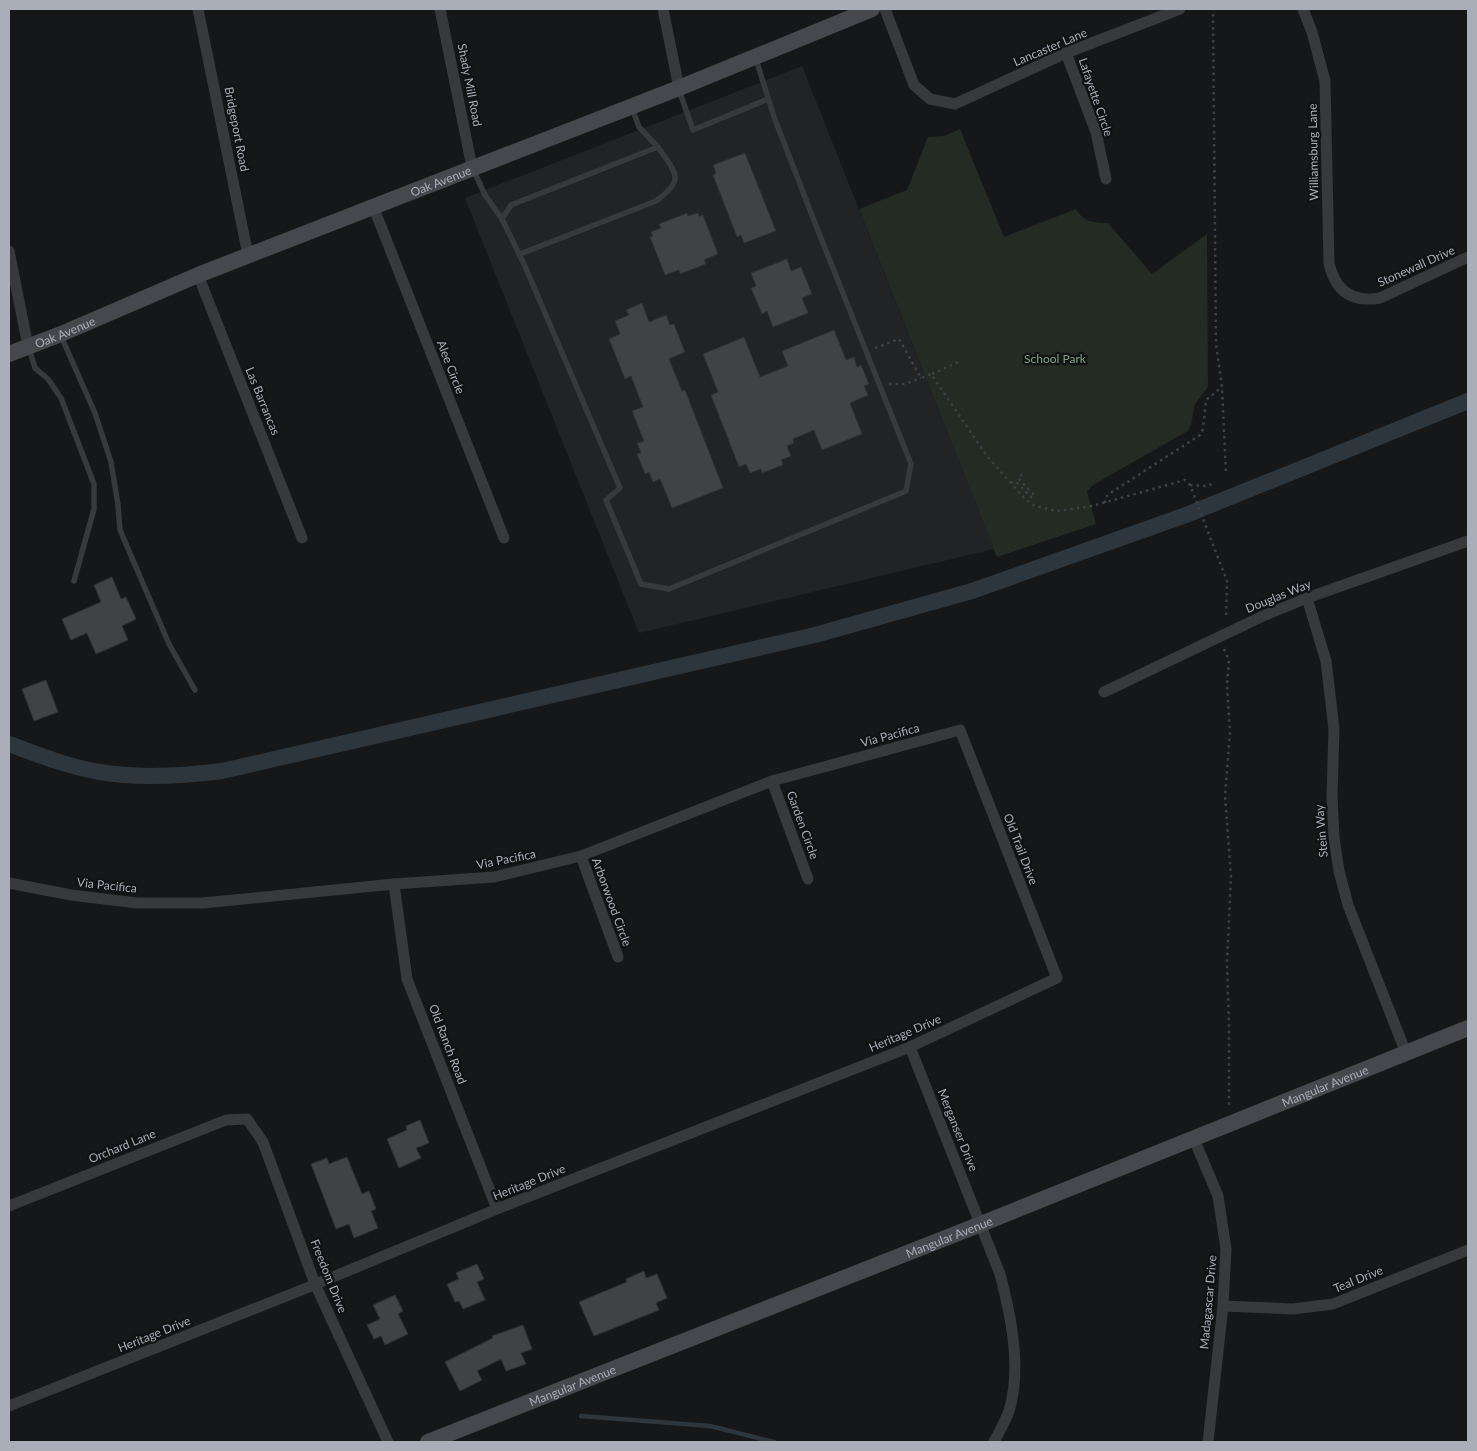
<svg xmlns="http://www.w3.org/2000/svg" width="1477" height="1451" font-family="Lato,sans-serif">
	<rect width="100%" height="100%" fill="#161718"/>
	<polygon fill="#222325" points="802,66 994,549 639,633 465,198"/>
	<path fill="#232b23" d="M960,129L1004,237L1076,209C1083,222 1095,223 1108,223L1152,274L1207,234L1208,387L1195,404L1191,425L1188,431L1093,485L1087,492L1096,524L997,557L859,209L907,190L928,137L944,136Z"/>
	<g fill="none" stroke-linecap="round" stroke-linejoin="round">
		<polyline stroke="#2d363c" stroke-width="4.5" points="581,1416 710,1426 774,1442"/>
		<path stroke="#2d363c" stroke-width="16" d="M9,744C38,755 69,767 100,772C140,779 182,776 222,771L815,635L972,591L1186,515L1468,401"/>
	</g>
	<g fill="#414245" stroke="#313134">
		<polygon points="745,153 776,231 744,243 741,235 737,237 713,175 716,173 713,165"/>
		<polygon points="687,213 688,216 698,213 699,216 703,215 718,254 704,260 706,264 680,274 679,270 665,275 650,237 653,236 651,232 661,228 659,224"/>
		<polygon points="787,259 791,271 801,267 812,294 802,298 808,313 773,327 767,311 762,314 751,288 756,286 751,273"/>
		<polygon points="642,303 649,322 666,315 670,325 674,324 685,352 669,359 682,391 685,390 723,488 672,508 660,479 653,482 649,472 645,474 637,454 641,453 637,443 644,441 632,411 643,407 631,376 625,379 609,339 620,334 615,321 629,315 626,310"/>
		<polygon points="834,330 846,360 854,357 857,367 861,365 869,384 864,386 868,395 850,403 862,434 822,450 814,430 793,439 794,443 787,446 791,456 781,460 783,465 762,473 761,469 750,473 746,464 739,467 711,395 718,392 703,354 744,337 760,377 788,366 782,351"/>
		<polygon points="112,577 121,599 126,597 136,619 122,626 128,640 96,654 87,633 71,640 62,619 101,602 94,585"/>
		<polygon points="46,680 58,712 34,721 22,689"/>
		<polygon points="420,1120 429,1143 416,1148 421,1158 399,1168 387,1139 407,1130 406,1126"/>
		<polygon points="347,1157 362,1194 369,1191 376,1209 371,1211 378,1228 354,1238 349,1224 336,1229 311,1164 327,1158 329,1164"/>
		<polygon points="477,1264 484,1279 477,1282 485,1300 463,1309 459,1301 455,1302 447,1284 459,1279 456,1273"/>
		<polygon points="644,1271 646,1278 657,1274 667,1298 656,1303 659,1310 594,1336 579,1302 627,1282 626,1279"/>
		<polygon points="395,1295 403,1311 398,1314 408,1334 385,1345 381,1336 374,1339 367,1325 380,1319 373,1305"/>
		<polygon points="523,1325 532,1349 521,1353 526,1364 506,1371 501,1359 477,1371 482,1380 460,1391 445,1362 493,1338 492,1336"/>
	</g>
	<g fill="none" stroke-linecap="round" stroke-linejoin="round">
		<g stroke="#3e4044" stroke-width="2.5" stroke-dasharray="2.5 4" stroke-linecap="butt">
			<polyline points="1213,14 1216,344 1222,387 1226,474"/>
			<polyline points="875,348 899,339 921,378 931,374 987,456 1025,499 1035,506 1057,511 1092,506 1185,480 1190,485 1227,581 1226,618"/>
			<polyline points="932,374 960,361"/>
			<polyline points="889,384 905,384 921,378"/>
			<polyline points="1011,483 1015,481 1032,498 1034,495 1018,478 1023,473"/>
			<polyline points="1190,485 1205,486 1212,484"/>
			<polyline points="1105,503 1105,498 1109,494 1200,435 1203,429 1206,400 1222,387"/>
			<polyline points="1224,649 1229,660 1227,685 1230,732 1225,796 1231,876 1227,963 1229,1025 1229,1108"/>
		</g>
		<g stroke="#38393d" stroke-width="5.5">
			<polyline points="679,90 693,130 768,99"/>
			<polyline points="473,169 485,195 502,219 511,205 658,147 639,127 632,108"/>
			<polyline points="502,219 524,264 620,488 606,500 641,584 669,589 906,491 911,464 813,218 774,117 756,59"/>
			<path d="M520,254L656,201C686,179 676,174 658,147"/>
			<polyline points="61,336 95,413 111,462 118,505 120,530 169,644 195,690"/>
			<polyline points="29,348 35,368 48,379 61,398 94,484 94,509 74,581"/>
		</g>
		<g stroke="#38393d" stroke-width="11">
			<polyline points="198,9 248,255"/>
			<polyline points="440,9 472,167"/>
			<polyline points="663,9 679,88"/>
			<polyline points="885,9 914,85 930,99 955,104 1066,53 1180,9"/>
			<path d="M1303,9L1312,32L1325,81L1329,263C1335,291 1352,303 1380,298L1468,257"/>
			<polyline points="1066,53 1096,132 1106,179"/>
			<polyline points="373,206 504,538"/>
			<polyline points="9,251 28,346"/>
			<polyline points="198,275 302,538"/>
			<polyline points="1307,598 1326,661 1334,729 1332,796 1334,838 1339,871 1348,905 1406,1053"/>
			<polyline points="1104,692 1263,616 1307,598 1468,541"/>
			<polyline points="772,781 808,879"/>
			<polyline points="581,856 618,957"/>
			<polyline points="9,883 71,895 137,903 203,903 394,884 494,877 581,856 772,781 960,730 1057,978 910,1047 497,1209 304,1289 9,1406"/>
			<polyline points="394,884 407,979 497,1209"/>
			<path d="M910,1047L1000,1274C1011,1316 1022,1368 1009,1411C1005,1422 999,1432 994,1442"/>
			<polyline points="1194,1139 1218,1196 1226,1249 1223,1306 1208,1442"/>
			<polyline points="9,1206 226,1120 247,1119 263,1142 315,1284 388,1442"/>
			<polyline points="1223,1306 1293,1309 1333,1304 1468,1250"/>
		</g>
		<g stroke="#46484d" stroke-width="16">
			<path id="s1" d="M9,354L61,334L198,275L679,88L872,9"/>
			<path id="s2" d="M428,1442L981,1224L1468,1028"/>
		</g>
	</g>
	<g text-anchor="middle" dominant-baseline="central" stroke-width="4.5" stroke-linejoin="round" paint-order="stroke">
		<g font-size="12" fill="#a9aeb8" stroke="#111213">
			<text transform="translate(1050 47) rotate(-23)">Lancaster Lane</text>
			<text transform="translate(470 85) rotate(79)">Shady Mill Road</text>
			<text transform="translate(1096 97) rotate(71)">Lafayette Circle</text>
			<text transform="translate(237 129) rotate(79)">Bridgeport Road</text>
			<text transform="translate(1313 152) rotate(-91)">Williamsburg Lane</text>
			<text stroke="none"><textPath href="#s1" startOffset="465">Oak Avenue</textPath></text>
			<text transform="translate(1416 266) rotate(-24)">Stonewall Drive</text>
			<text stroke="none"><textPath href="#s1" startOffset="60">Oak Avenue</textPath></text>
			<text transform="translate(451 367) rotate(69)">Alee Circle</text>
			<text transform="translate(263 401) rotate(68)">Las Barrancas</text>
			<text transform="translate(1278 596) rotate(-22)">Douglas Way</text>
			<text transform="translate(890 735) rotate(-15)">Via Pacifica</text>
			<text transform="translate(803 825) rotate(70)">Garden Circle</text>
			<text transform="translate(1321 831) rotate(-95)">Stein Way</text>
			<text transform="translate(1021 849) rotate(69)">Old Trail Drive</text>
			<text transform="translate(506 859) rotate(-11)">Via Pacifica</text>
			<text transform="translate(107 885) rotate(6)">Via Pacifica</text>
			<text transform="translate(612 902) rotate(70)">Arborwood Circle</text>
			<text transform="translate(905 1033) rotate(-23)">Heritage Drive</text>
			<text transform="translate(448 1044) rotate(69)">Old Ranch Road</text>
			<text stroke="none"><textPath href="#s2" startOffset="965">Mangular Avenue</textPath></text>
			<text transform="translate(958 1130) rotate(68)">Merganser Drive</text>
			<text transform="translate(122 1146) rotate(-22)">Orchard Lane</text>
			<text transform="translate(529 1182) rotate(-22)">Heritage Drive</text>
			<text stroke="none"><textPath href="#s2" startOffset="560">Mangular Avenue</textPath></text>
			<text transform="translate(329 1276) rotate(68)">Freedom Drive</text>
			<text transform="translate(1358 1279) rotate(-22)">Teal Drive</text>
			<text transform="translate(1208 1302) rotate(-85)">Madagascar Drive</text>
			<text transform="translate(154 1334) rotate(-22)">Heritage Drive</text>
			<text stroke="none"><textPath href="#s2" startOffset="155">Mangular Avenue</textPath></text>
		</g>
		<g font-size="12" fill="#81a282" stroke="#111213">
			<text x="1055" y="358">School Park</text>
		</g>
	</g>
	<rect width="1477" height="1451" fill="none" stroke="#a9aeb8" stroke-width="20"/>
</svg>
